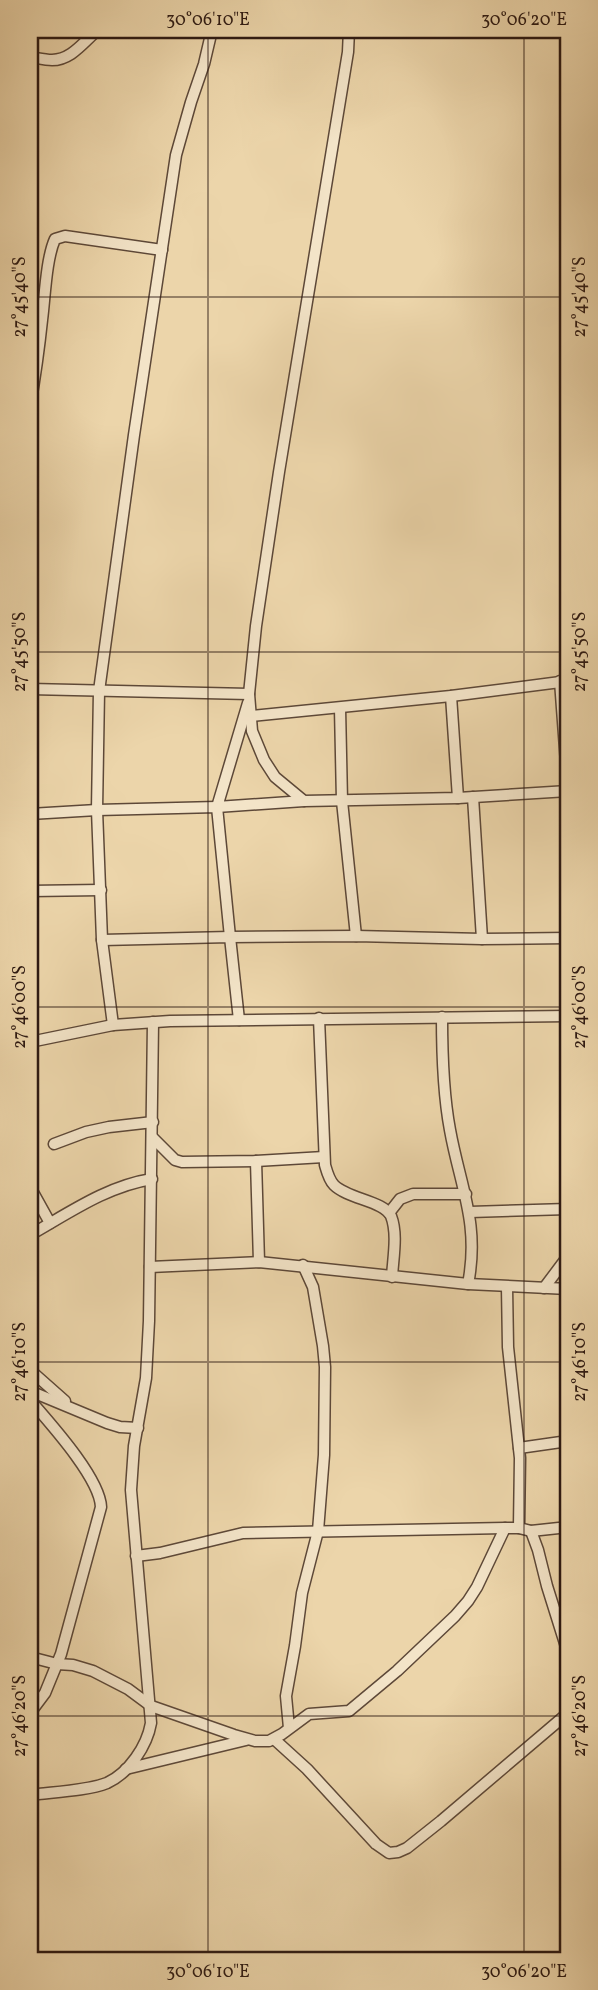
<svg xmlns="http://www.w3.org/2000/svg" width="598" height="1990" font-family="Vollkorn,serif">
	<rect width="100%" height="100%" fill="#ecd5aa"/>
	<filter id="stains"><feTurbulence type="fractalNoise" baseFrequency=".00286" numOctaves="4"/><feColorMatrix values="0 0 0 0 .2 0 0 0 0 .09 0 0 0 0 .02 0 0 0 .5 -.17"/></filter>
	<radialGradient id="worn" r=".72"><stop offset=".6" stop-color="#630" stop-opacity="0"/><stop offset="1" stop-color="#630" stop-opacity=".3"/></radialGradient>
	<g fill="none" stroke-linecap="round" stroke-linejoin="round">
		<defs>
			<g id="minor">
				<polyline points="349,30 348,52 279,472 256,626 249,694 252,731 264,760 275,777 304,801 458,798 568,791"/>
				<path d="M30,57C37,58 45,60 52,60C72,60 84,41 98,30"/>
				<path d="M30,406C35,377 39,349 42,320C45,297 46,259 55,239L65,236L162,250"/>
				<polyline points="560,681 568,790"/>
				<polyline points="30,689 249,694"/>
				<polyline points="451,696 458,798"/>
				<polyline points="248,703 217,807 304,801"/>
				<polyline points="340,708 342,801 356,936"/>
				<polyline points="251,716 451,696 568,681"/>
				<polyline points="473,797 482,939 568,938"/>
				<polyline points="30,814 97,810 217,807 230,937 356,936 482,939"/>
				<polyline points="30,891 101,890"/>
				<polyline points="102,940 230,937 239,1020"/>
				<path d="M442,1017C442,1054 443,1093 450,1130C460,1186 480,1224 468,1284"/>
				<path d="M319,1018L325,1165C327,1172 329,1180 334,1185C348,1199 384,1201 391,1216C398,1234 393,1258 392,1277"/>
				<polyline points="113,1025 102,940 97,810 99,691 134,435 176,155 191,102 204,64 212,30"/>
				<polyline points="30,1042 113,1025 170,1021 568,1016"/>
				<polyline points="153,1138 175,1160 182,1162 256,1161 324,1157"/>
				<polyline points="54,1144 86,1132 109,1127 153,1122"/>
				<polyline points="256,1161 259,1262"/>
				<polyline points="30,1187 50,1223"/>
				<polyline points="470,1212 568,1209"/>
				<polyline points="389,1213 400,1199 413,1194 466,1194"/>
				<path d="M30,1235C69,1213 107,1186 152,1179"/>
				<polyline points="150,1267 259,1262 468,1284 568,1289"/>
				<polyline points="507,1287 508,1347 520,1458 519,1528"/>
				<polyline points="544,1288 568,1256"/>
				<polyline points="30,1370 65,1401"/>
				<polyline points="30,1391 107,1423 120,1427 138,1428"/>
				<path d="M30,1400C49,1422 100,1478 101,1507L61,1654L45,1693L30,1713"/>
				<polyline points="519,1448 568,1441"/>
				<polyline points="531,1531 538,1550 547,1586 568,1653"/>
				<polyline points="136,1556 160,1553 243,1533 505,1528 519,1528 531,1531 568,1527"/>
				<polyline points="30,1657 57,1664 73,1665 93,1671 128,1689 151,1706 234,1735 255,1741 269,1741 282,1734 309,1714 349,1711 397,1671 455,1616 468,1601 477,1587 505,1528"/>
				<polyline points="289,1728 286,1696 295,1646 302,1593 318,1531 324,1455 325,1367 323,1346 313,1287 303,1265"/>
				<polyline points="274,1739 307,1769 376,1844 389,1853 398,1852 407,1848 441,1821 568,1713"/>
				<polyline points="126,1769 246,1740"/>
				<path d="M30,1795C52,1792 87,1791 107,1783C129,1773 147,1746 151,1723L131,1490L134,1446L146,1378L149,1321L153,1022"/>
			</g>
		</defs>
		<use href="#minor" stroke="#5d4838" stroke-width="13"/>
		<use href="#minor" stroke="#f3e4c8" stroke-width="10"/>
	</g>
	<path fill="none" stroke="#2d1912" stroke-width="2" stroke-opacity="0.45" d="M208,30V1960M524,30V1960M30,297H568M30,652H568M30,1007H568M30,1362H568M30,1716H568"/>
	<rect width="598" height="1990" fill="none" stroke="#ecd5aa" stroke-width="77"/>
	<rect x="38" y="38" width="522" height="1914" fill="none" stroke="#2d1912" stroke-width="2.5"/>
	<g font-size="18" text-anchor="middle" fill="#2d1912">
		<text x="208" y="25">30°06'10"E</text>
		<text x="524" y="25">30°06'20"E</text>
		<text transform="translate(19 297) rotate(-90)" y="6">27°45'40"S</text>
		<text transform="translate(579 297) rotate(-90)" y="6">27°45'40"S</text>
		<text transform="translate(19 652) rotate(-90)" y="6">27°45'50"S</text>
		<text transform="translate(579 652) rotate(-90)" y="6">27°45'50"S</text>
		<text transform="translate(19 1007) rotate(-90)" y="6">27°46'00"S</text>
		<text transform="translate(579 1007) rotate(-90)" y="6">27°46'00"S</text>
		<text transform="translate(19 1362) rotate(-90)" y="6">27°46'10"S</text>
		<text transform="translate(579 1362) rotate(-90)" y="6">27°46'10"S</text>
		<text transform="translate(19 1716) rotate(-90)" y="6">27°46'20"S</text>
		<text transform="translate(579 1716) rotate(-90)" y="6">27°46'20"S</text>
		<text x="208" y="1977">30°06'10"E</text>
		<text x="524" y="1977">30°06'20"E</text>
	</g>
	<rect width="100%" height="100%" filter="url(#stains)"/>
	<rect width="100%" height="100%" fill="url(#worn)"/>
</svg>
